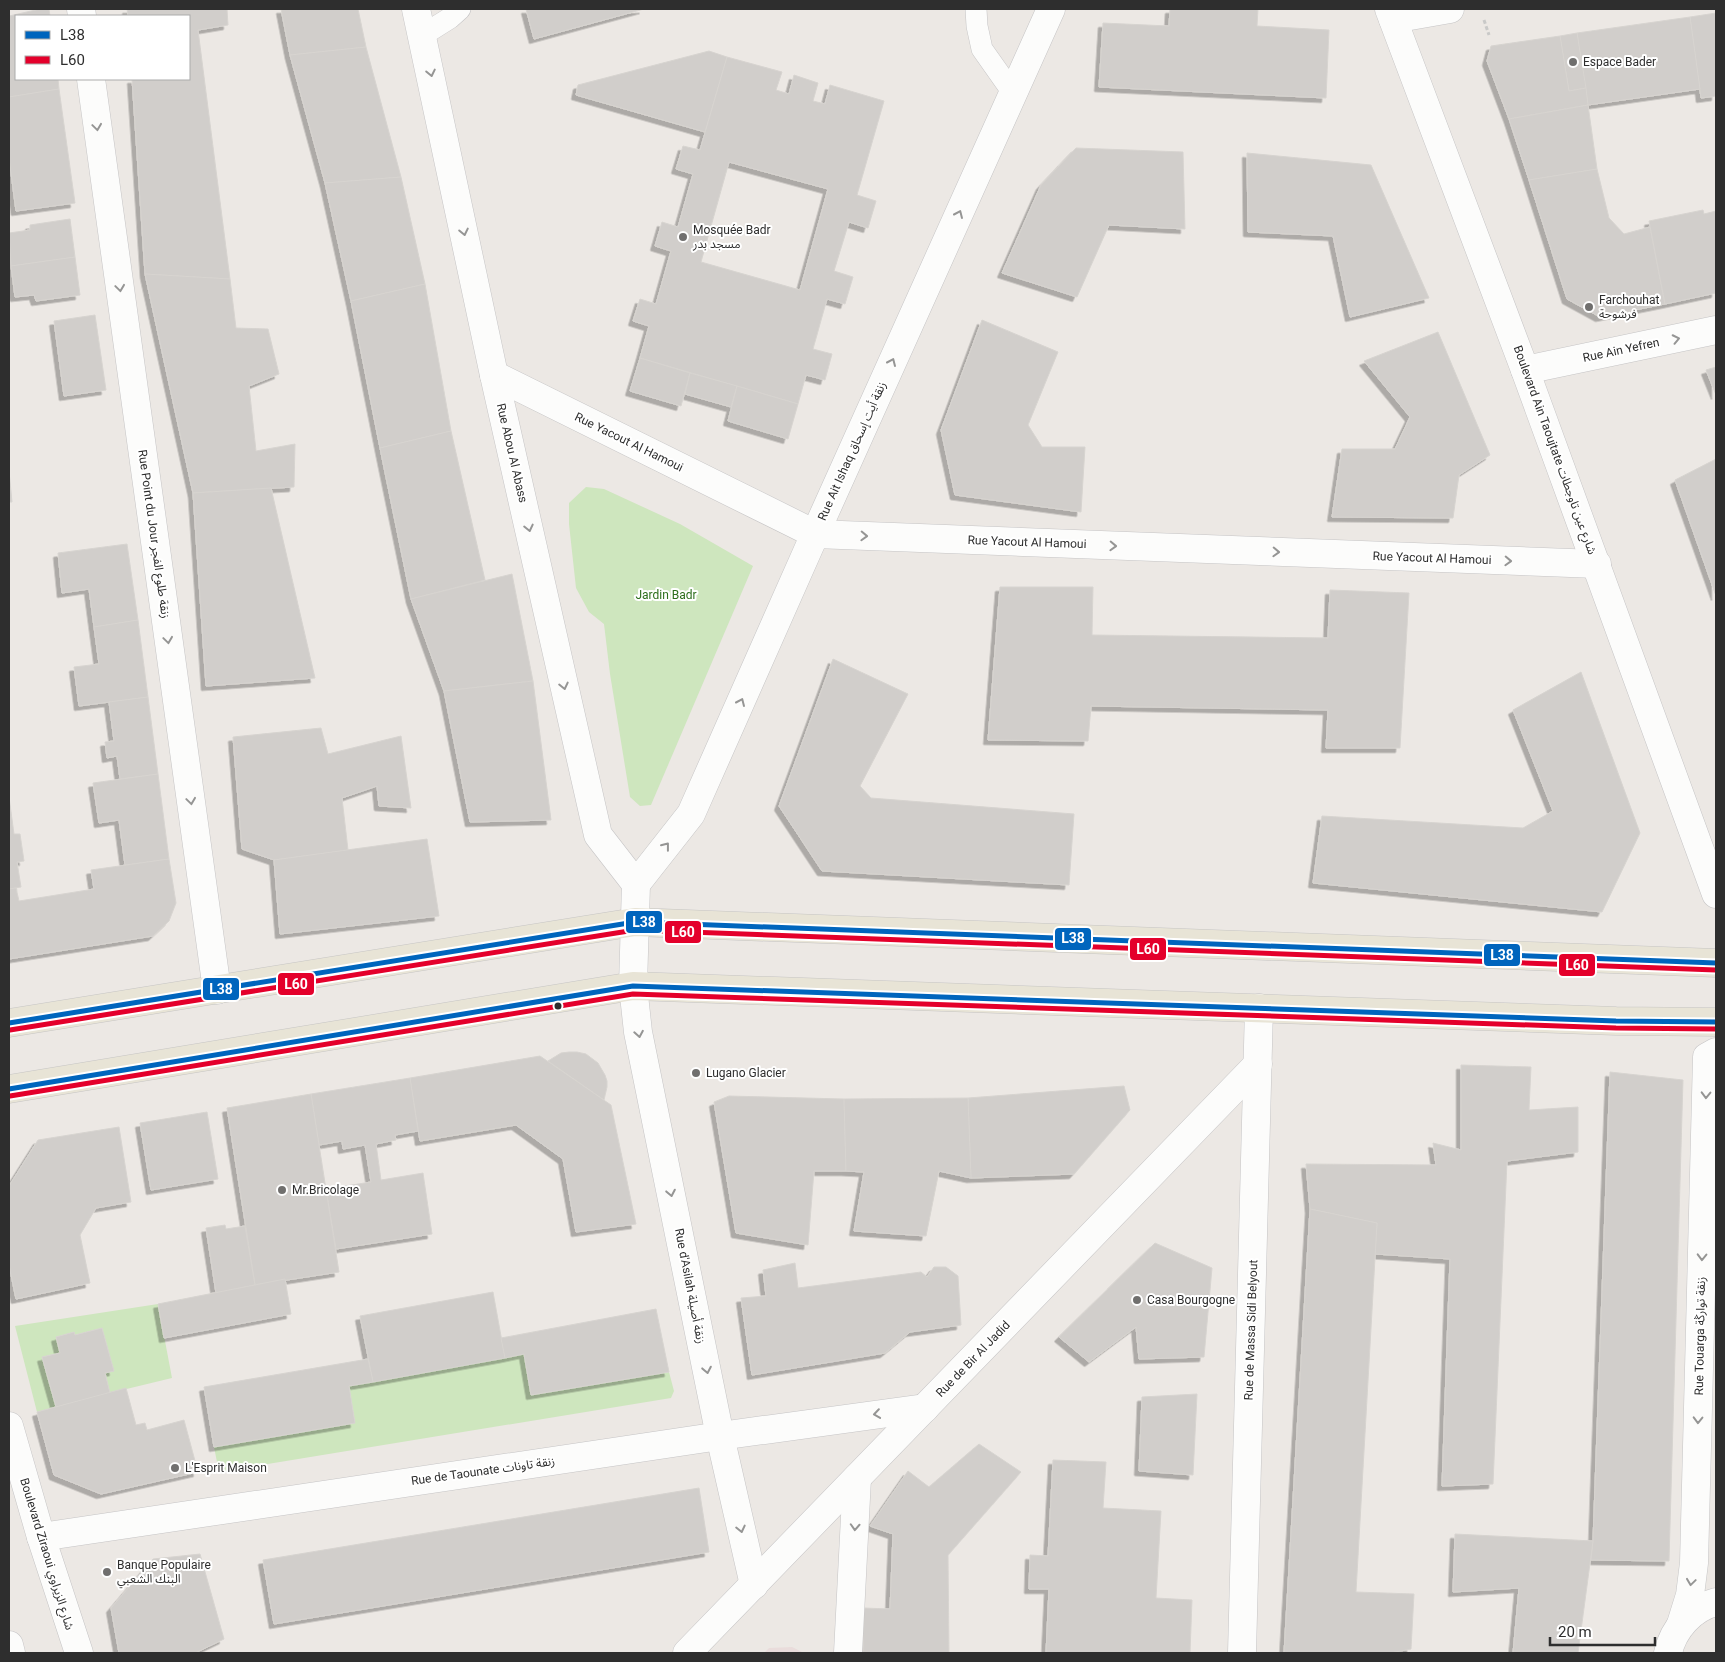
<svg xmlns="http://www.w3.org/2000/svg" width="1725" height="1662" font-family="Roboto,'Noto Sans Arabic',sans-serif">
	<defs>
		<filter id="shadow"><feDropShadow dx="-4.5" dy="4.5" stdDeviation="0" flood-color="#0004"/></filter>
	</defs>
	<rect width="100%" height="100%" fill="#ece8e4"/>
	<polygon fill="#e9dcdb" points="792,1647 804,1653 764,1653 769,1648"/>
	<g fill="#cee6be">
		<polygon points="586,487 604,489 680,524 753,566 651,805 640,806 630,797 610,674 604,624 589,612 576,588 569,524 569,503"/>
		<polygon points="158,1304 172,1378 110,1393 105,1373 113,1370 102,1328 75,1335 74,1332 56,1337 60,1353 42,1357 56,1407 37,1412 15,1326"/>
		<polygon points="524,1354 531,1395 669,1372 674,1391 671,1398 219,1472 214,1447 355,1423 349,1386"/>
	</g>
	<g fill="#d1cecb" stroke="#d7d4d0" fill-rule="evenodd" filter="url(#shadow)">
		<polygon points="40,9 49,9 50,16 16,16 16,79 58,79 59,89 9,97 9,16"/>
		<polygon points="127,9 227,9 228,25 198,30 230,279 145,274 132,79 189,79 189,16 128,16"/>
		<polygon points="281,9 358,9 366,47 290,55"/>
		<polygon points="526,9 644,9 534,39"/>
		<polygon points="1170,9 1258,9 1257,26 1329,30 1326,98 1099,87 1103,23 1169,26"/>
		<polygon points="1716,13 1716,96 1701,98 1690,17"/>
		<polygon points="1690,17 1700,89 1588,105 1577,33"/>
		<polygon points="1577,33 1586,88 1569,91 1560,36"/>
		<polygon points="1560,36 1569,91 1586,88 1588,105 1509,119 1487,61 1491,46"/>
		<polygon points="366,47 401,177 325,183 290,55"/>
		<polygon points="709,51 727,57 705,132 576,95 578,85"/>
		<path d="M727,57L782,72L776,90L789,94L794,75L818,83L813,101L825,104L830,85L884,101L857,195L876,201L868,228L849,222L834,271L853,277L845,304L827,299L813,349L832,354L825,380L806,375L798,404L640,358L649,326L633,321L640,299L656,304L671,251L655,246L662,222L678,227L693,174L676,169L683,146L700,150ZM729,162L828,189L800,290L701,262Z"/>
		<polygon points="59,89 75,203 16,211 9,158 9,97"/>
		<polygon points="1588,105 1597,169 1529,180 1509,119"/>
		<polygon points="1076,148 1183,152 1185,229 1109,225 1077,297 1002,273 1041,185"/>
		<polygon points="1247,153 1371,165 1429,298 1350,317 1333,236 1248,232"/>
		<polygon points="1597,169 1609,218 1624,234 1650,227 1665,304 1600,317 1567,299 1529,180"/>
		<polygon points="401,177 425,284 351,301 325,183"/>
		<polygon points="1703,210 1704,214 1716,211 1716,293 1665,304 1649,221"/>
		<polygon points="70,219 75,257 11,266 9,233 30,230 30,225"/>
		<polygon points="75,257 80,295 36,301 34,295 15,297 11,266"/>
		<polygon points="145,274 230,279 236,328 268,329 279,374 249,386 256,451 295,444 294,487 193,493"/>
		<polygon points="425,284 451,431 380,448 351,301"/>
		<polygon points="95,315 106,390 64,396 54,321"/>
		<polygon points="982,320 1058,352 1028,425 1042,447 1085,447 1081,512 955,495 941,430"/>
		<polygon points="1438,332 1490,455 1459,475 1453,518 1332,517 1342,449 1395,449 1410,417 1364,361"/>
		<polygon points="640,358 690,373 681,406 630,391"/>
		<polygon points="1716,367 1716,395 1706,370"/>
		<polygon points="690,373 737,386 731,407 685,394"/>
		<polygon points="737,386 798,404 788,439 728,421"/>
		<polygon points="451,431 485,580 411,599 380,448"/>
		<polygon points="1716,459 1716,596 1675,480"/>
		<polygon points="9,471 12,502 9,502"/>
		<polygon points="271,488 315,678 206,686 193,493"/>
		<polygon points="127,544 138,620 94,627 89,589 62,593 58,553"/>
		<polygon points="512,574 533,681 444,691 411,599"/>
		<polygon points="1000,587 1093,587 1092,635 1328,638 1330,590 1409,593 1400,748 1326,748 1328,710 1091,706 1088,741 988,740"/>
		<polygon points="138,620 148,697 79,706 74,667 99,664 94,627"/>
		<polygon points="833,659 908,694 860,786 871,798 1074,814 1069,885 822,871 779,806"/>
		<polygon points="1581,672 1640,833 1602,912 1313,883 1322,816 1523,828 1553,811 1513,710"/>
		<polygon points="533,681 551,820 470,822 444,691"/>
		<polygon points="148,697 158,774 120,779 117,756 107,758 105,742 114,741 109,702"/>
		<polygon points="321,728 328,754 401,736 411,808 379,806 377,786 342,798 348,850 274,860 242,849 233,737"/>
		<polygon points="158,774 169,859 125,865 119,820 99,823 93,783"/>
		<polygon points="9,797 14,834 20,834 24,861 17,862 21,887 9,889"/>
		<polygon points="427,839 439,916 280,934 274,860"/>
		<polygon points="169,859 176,903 169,921 153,936 9,959 9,889 16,888 19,901 94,889 91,870"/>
		<polygon points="569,1052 577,1052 586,1054 598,1063 605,1075 607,1081 607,1087 604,1100 548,1061 561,1053"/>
		<polygon points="540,1056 611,1105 636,1224 576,1232 563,1159 516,1125 420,1141 410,1078"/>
		<polygon points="1461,1065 1531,1067 1529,1110 1578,1107 1578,1152 1507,1161 1493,1484 1442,1486 1450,1259 1375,1254 1377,1223 1310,1209 1306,1164 1436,1165 1433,1143 1461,1150"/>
		<polygon points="1610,1072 1683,1080 1669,1561 1591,1560 1593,1541"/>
		<polygon points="410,1078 418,1131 395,1135 396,1140 376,1144 381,1180 423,1173 432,1234 336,1249 326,1189 371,1182 365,1145 343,1149 342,1141 319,1145 311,1094"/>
		<polygon points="1124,1086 1130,1110 1074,1174 971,1178 968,1098"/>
		<polygon points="311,1094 339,1272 255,1285 227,1108"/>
		<polygon points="729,1096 844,1099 846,1171 814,1171 808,1245 736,1233 714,1102"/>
		<polygon points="968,1098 971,1178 939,1171 926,1236 854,1231 864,1172 846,1171 844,1099"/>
		<polygon points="207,1112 218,1179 151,1190 140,1123"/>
		<polygon points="119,1127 131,1202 96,1208 80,1235 90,1283 16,1299 9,1265 9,1186 38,1140"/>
		<polygon points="1310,1209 1377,1223 1356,1592 1414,1594 1411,1649 1390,1653 1284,1653"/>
		<polygon points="225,1225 226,1229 245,1226 255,1285 216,1293 206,1228"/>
		<polygon points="1155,1243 1212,1268 1204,1357 1139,1359 1136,1327 1089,1362 1059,1337"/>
		<polygon points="795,1263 798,1288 921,1272 927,1277 934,1267 946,1267 958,1276 961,1325 910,1332 885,1353 752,1375 741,1298 766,1296 763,1270"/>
		<polygon points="285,1279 291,1314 164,1338 158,1304"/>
		<polygon points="493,1292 505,1358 373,1382 360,1316"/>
		<polygon points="656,1309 669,1372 531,1395 524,1354 505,1358 501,1338"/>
		<polygon points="102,1328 114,1371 105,1373 110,1393 56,1407 42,1357 60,1353 56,1337 74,1332 75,1335"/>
		<polygon points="368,1359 373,1382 349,1386 355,1423 214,1447 204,1387"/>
		<polygon points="126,1388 136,1425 145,1423 147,1430 184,1420 198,1472 101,1494 54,1475 37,1412"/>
		<polygon points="1197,1394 1193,1475 1139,1471 1142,1397"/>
		<polygon points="979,1444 1021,1472 948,1555 949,1653 863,1653 864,1608 890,1609 893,1534 870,1526 908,1471 929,1487"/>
		<polygon points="1053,1460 1106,1462 1103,1508 1161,1511 1156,1598 1192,1600 1190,1653 1046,1653 1049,1589 1029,1589 1030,1555 1048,1556"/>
		<polygon points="699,1488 709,1552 274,1624 263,1560"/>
		<polygon points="1455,1534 1593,1541 1578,1653 1513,1653 1519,1588 1453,1592"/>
		<polygon points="200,1554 224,1639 195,1653 119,1653 111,1608 153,1559"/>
	</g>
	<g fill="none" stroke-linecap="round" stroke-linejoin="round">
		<defs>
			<g id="lane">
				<polyline points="976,9 977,26 982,49 1013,93"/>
				<polyline points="423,35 450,18 460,9"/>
			</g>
			<g id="street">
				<polyline points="81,9 82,16"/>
				<polyline points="416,9 494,375 598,835 636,884"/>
				<polyline points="1389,9 1525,370 1716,894"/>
				<polyline points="1393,19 1450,9"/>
				<polyline points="91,79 217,990"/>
				<polyline points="1525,370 1716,330"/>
				<polyline points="494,375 815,534 1597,564"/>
				<polyline points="636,884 691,814 815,534 1051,9"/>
				<polyline points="636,884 633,986 638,1032 720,1436 754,1585"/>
				<polyline points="41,1537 720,1436 925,1408"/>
				<polyline points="1681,1624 1690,1595 1694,1563 1707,1057 1716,1052"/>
				<polyline points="687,1653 1258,1064"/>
				<polyline points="848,1653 857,1478"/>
				<polyline points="1242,1653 1259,1008"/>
				<path d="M1668,1653C1673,1629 1692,1608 1716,1602"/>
			</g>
			<g id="secondary">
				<polyline points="9,1426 41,1537 79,1653"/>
				<polyline points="9,1645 11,1653"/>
			</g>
			<g id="primary">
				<polyline points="9,1023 635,922 1716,963"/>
				<polyline points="9,1089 633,986 1616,1021 1716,1022"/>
			</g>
		</defs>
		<use href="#lane" stroke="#c5c4c5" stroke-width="22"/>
		<use href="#street" stroke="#c5c4c5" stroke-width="29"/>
		<use href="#secondary" stroke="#c5c4c5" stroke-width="29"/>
		<use href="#primary" stroke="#c6c5c4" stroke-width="29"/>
		<polyline stroke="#c9c9c8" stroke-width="3" stroke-dasharray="4 2.5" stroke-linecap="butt" points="1484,20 1489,35"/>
		<use href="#lane" stroke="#fcfcfb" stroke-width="21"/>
		<use href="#street" stroke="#fcfcfb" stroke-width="28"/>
		<use href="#secondary" stroke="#fcfcfb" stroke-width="28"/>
		<use href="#primary" stroke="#e8e4d6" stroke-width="28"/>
		<defs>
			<g id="bus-1">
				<polyline points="9,1023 635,922 1716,963"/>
				<polyline points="9,1089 633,986 1616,1021 1716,1022"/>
			</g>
			<g id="bus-2">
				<polyline points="10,1030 635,930 1716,970"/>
				<polyline points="10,1096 633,994 1616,1028 1716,1029"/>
			</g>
		</defs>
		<use href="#bus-1" stroke="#fff" stroke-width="9"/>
		<use href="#bus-2" stroke="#fff" stroke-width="9"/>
		<use href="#bus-1" stroke="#0065bd" stroke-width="5"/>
		<use href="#bus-2" stroke="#e4002b" stroke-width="5"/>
	</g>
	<defs><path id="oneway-chevron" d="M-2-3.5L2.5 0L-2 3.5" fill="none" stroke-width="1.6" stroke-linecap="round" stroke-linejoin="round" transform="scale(1.25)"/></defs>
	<g stroke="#959594">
		<use href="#oneway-chevron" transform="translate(431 73) rotate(78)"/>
		<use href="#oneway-chevron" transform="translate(97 127) rotate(82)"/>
		<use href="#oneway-chevron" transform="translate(959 214) rotate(-66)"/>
		<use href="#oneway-chevron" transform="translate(464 232) rotate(78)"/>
		<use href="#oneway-chevron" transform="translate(120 288) rotate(82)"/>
		<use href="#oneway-chevron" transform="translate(1676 339) rotate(-12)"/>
		<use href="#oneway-chevron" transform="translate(892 362) rotate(-66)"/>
		<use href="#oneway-chevron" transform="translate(529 528) rotate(77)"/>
		<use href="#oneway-chevron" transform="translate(864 536) rotate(2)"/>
		<use href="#oneway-chevron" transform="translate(1113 546) rotate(2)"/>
		<use href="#oneway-chevron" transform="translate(1276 552) rotate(2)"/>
		<use href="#oneway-chevron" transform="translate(1508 561) rotate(2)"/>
		<use href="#oneway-chevron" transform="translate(168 640) rotate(82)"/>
		<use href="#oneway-chevron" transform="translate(564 686) rotate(77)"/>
		<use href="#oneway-chevron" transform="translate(741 702) rotate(-66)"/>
		<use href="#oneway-chevron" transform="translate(191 801) rotate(82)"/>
		<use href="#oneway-chevron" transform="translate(666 846) rotate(-52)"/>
		<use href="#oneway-chevron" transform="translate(639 1034) rotate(80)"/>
		<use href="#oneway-chevron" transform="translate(1706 1095) rotate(91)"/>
		<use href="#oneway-chevron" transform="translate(671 1193) rotate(79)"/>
		<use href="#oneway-chevron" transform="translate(1702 1257) rotate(91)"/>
		<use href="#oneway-chevron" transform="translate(707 1370) rotate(79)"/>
		<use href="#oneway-chevron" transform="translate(877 1414) rotate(172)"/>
		<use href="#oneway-chevron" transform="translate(1698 1420) rotate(91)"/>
		<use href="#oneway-chevron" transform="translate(855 1527) rotate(93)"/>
		<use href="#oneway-chevron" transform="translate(741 1529) rotate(77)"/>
		<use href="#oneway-chevron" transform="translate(1691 1582) rotate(98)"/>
	</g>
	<g fill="#706f6e" stroke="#fff" stroke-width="2">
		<circle cx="1573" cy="62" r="5"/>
		<circle cx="683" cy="237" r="5"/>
		<circle cx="1589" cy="307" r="5"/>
		<circle cx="696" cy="1073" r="5"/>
		<circle cx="282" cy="1190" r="5"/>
		<circle cx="1137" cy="1300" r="5"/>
		<circle cx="175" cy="1468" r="5"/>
		<circle cx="107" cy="1572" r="5"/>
	</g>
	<circle fill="#2e2e2e" stroke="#fff" stroke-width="2" cx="558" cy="1006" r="4.5"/>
	<g text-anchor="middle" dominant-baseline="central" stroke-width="4" stroke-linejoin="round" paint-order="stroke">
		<g font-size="12" fill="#2e2e2e" stroke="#fff" text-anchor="start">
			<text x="1583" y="62">Espace Bader</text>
			<text x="693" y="230">Mosquée Badr<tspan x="693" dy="14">مسجد بدر</tspan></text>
			<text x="1599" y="300">Farchouhat<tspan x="1599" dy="14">فرشوحة</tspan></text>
			<text x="706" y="1073">Lugano Glacier</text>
			<text x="292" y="1190">Mr.Bricolage</text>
			<text x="1147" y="1300">Casa Bourgogne</text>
			<text x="185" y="1468">L'Esprit Maison</text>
			<text x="117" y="1565">Banque Populaire<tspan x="117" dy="14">البنك الشعبي</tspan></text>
		</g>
		<g font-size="12" fill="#2e2e2e" stroke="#fff">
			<text transform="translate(1621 350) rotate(-12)">Rue Ain Yefren</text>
			<text transform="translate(629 442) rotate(26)">Rue Yacout Al Hamoui</text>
			<text transform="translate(1555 450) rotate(70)">Boulevard Ain Taoujtate شارع عين تاوجطات</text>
			<text transform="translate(852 451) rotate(-66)">Rue Ait Ishaq زنقة أيت إسحاق</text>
			<text transform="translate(512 453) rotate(77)">Rue Abou Al Abass</text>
			<text transform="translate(154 534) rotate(82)">Rue Point du Jour زنقة طلوع الفجر</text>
			<text transform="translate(1027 542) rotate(2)">Rue Yacout Al Hamoui</text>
			<text transform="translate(1432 558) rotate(2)">Rue Yacout Al Hamoui</text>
			<text transform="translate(690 1286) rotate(79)">Rue d'Asilah زنقة أصيلة</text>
			<text transform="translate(1251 1330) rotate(-88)">Rue de Massa Sidi Belyout</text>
			<text transform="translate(1700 1336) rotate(-89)">Rue Touarga زنقة توارݣة</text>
			<text transform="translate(973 1359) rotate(-46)">Rue de Bir Al Jadid</text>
			<text transform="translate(483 1471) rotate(-8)">Rue de Taounate زنقة تاونات</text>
			<text transform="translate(47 1554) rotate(73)">Boulevard Ziraoui شارع الزيراوي</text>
		</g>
		<g font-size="12" fill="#2c6e1b" stroke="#fff">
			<text x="666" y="595">Jardin Badr</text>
		</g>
	</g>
	<g stroke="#fff" stroke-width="2">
		<rect x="625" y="910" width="38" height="24" rx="5" fill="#0065bd"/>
		<rect x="664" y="920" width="38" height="24" rx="5" fill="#e4002b"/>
		<rect x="1054" y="927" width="38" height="24" rx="5" fill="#0065bd"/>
		<rect x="1129" y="937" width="38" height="24" rx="5" fill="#e4002b"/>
		<rect x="1483" y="943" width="38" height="24" rx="5" fill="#0065bd"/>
		<rect x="1558" y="953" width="38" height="24" rx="5" fill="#e4002b"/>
		<rect x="277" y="972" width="38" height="24" rx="5" fill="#e4002b"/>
		<rect x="202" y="977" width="38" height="24" rx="5" fill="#0065bd"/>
	</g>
	<g font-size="14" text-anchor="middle" font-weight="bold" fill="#fff">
		<text x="644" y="927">L38</text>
		<text x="683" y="937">L60</text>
		<text x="1073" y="943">L38</text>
		<text x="1148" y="954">L60</text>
		<text x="1502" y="960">L38</text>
		<text x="1577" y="970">L60</text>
		<text x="296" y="989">L60</text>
		<text x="221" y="994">L38</text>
	</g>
	<rect width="1725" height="1662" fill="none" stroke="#2e2e2e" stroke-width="20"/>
	<rect x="15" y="15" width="175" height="65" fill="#ffffff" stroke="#ababab"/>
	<rect x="25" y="31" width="25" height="8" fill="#0065bd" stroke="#ababab"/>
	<text x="60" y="40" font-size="15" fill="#2e2e2e">L38</text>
	<rect x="25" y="56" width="25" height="8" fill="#e4002b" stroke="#ababab"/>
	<text x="60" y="65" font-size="15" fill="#2e2e2e">L60</text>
	<path d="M1550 1637v8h105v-8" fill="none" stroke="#2e2e2e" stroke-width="2.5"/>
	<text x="1558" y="1637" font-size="15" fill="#2e2e2e" stroke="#ffffff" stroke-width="4" paint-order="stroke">20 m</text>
</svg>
